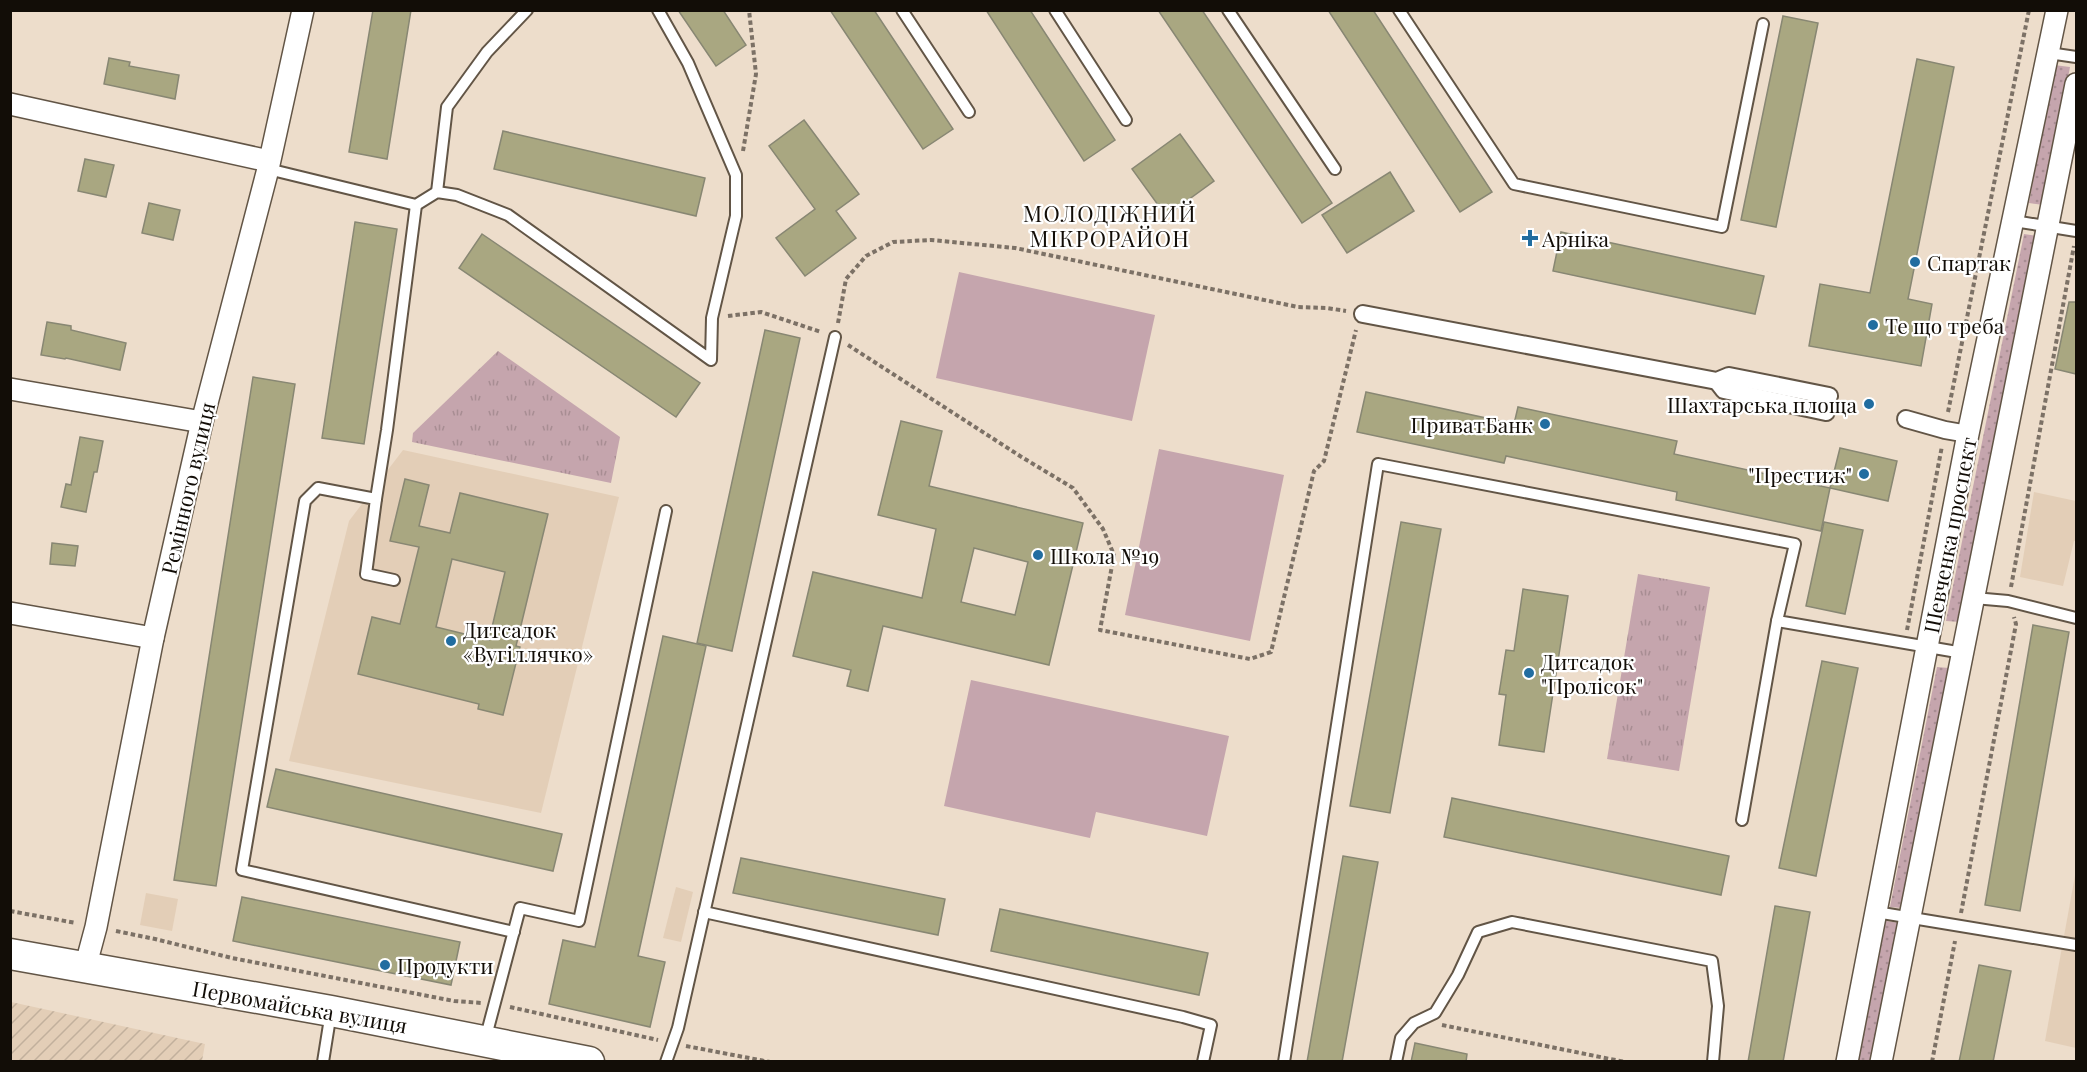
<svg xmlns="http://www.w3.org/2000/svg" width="2087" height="1072" font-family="'Playfair Display',serif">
	<defs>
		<pattern id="industrial-furrows" width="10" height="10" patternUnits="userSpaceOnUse" patternTransform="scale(1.5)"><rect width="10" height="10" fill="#e3ceb7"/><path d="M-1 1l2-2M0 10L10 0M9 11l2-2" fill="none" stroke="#c2b09c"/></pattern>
		<pattern id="grass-dots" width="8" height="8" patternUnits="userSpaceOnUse" patternTransform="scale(1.5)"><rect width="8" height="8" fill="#c5a5ad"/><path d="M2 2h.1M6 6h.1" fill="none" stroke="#a88d93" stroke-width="1.8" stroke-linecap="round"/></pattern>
		<pattern id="park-tufts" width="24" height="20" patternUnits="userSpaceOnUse" patternTransform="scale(1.5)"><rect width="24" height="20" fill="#c5a5ad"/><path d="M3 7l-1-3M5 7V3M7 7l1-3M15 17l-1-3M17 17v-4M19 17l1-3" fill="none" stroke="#a88d93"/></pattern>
	</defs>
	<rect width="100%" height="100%" fill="#edddcb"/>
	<g fill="#e3ceb7">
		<polygon points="403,450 619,497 541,813 289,761 349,521"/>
		<polygon points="2034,492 2076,501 2076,541 2074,541 2063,586 2020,577"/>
		<polygon points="2076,870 2076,1048 2045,1041"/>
		<polygon points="676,887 693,892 681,942 663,938"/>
		<polygon points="146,893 178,899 172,931 140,925"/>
	</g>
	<polygon fill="url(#industrial-furrows)" points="11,1002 205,1044 202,1061 11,1061"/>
	<g fill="url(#grass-dots)">
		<polygon points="2054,65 2070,67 2044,205 2029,203"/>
		<polygon points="2024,234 2037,236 1960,622 1946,621"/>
		<polygon points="1937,667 1949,668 1902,908 1890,907"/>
		<polygon points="1886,921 1899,923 1872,1061 1858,1062"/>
	</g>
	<g fill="url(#park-tufts)">
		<polygon points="498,351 620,437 611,483 412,442 413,433"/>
		<polygon points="1638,574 1710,587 1679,771 1607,759"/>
	</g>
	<g fill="#c5a5ad">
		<polygon points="959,272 1155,315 1132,421 936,378"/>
		<polygon points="1159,449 1284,475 1250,641 1125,615"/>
		<polygon points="971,680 1229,736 1207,836 1096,812 1090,838 944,806"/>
	</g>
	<g fill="#a9a781" stroke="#888773" stroke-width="1.5" fill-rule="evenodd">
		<polygon points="373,10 411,10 387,159 349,152"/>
		<polygon points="678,10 723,10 746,45 716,66"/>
		<polygon points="830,10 874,10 953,129 923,149"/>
		<polygon points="986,10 1030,10 1115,140 1084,161"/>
		<polygon points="1158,10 1202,10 1332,203 1302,223"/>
		<polygon points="1328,10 1373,10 1492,192 1460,212"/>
		<polygon points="1783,16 1818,23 1776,227 1741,220"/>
		<polygon points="109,58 130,62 129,66 179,75 175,99 104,84"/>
		<polygon points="1917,59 1954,67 1908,299 1932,304 1921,366 1809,346 1820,284 1870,293"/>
		<polygon points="804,120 859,194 836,211 856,238 805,276 776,238 815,209 769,146"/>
		<polygon points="503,131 705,178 696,216 494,169"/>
		<polygon points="1180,134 1214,181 1166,216 1132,169"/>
		<polygon points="85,159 114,165 106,197 78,191"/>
		<polygon points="1390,172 1414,211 1347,253 1322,215"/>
		<polygon points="149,203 180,210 173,240 142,233"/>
		<polygon points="355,222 397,229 364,444 322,438"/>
		<polygon points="1561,232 1764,276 1755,314 1553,271"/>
		<polygon points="482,234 700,383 676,417 459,268"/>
		<polygon points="2069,302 2076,302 2076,374 2055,369"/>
		<polygon points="47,322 71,326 71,330 126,343 120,370 66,358 65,359 41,355"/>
		<polygon points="765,330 800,338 732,651 697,643"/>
		<polygon points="253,377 295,384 216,886 174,880"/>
		<polygon points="1366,392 1514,424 1518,407 1677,441 1674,454 1830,488 1821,531 1676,500 1677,492 1506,456 1504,463 1357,432"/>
		<path d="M901,421L942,431L929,486L1083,523L1049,665L883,626L868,691L847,686L851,670L793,656L813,572L922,598L936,529L878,515ZM974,548L1028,562L1015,615L961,602Z"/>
		<polygon points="80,437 103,441 97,472 94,472 86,512 61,507 66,484 71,485"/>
		<polygon points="1840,448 1897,461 1888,501 1830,488"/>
		<path d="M405,479L429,485L419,526L450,533L460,493L548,514L516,646L520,647L503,715L478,709L479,704L358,674L372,617L400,624L419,547L390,541ZM452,559L505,572L489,640L436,627Z"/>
		<polygon points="1401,522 1441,529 1390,813 1350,806"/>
		<polygon points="1824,522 1863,530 1845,614 1806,606"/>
		<polygon points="52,543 78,546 75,566 50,564"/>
		<polygon points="1523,589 1568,596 1544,752 1499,745 1506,695 1499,694 1506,650 1514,651"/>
		<polygon points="2033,625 2069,632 2020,911 1985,905"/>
		<polygon points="663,636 706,646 638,956 665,962 650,1027 549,1004 563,940 595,947"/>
		<polygon points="1822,661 1858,668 1816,876 1779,868"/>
		<polygon points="276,769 562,834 553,871 267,807"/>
		<polygon points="1452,798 1729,856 1721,895 1444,837"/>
		<polygon points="1343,856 1378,862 1342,1062 1307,1062"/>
		<polygon points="741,858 945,899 938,935 733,893"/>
		<polygon points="242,897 460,942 451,985 233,941"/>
		<polygon points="1775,906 1810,912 1783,1062 1748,1062"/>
		<polygon points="1000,909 1208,953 1199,995 991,951"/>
		<polygon points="1979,965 2011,971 1993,1062 1959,1062"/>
		<polygon points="1415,1043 1467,1054 1466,1062 1411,1062"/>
	</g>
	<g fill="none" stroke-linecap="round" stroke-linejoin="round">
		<defs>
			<g id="service">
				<polyline points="902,10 969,112"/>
				<polyline points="1055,10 1126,120"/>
				<polyline points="1228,10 1335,169"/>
				<polyline points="1399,10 1514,184 1722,227 1763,24"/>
				<polyline points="2049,53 2076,57"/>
				<polyline points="268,169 416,205 437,192 457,195 508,215 711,360 712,318 736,216 736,175 688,63 658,10"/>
				<polyline points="437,192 447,107 487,52 527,10"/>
				<polyline points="2014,221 2076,231"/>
				<polyline points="376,499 387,430 416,205"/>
				<polyline points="394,580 366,574 376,499 318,488 305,501 242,870 514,932"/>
				<polyline points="1974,598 2008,601 2076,618"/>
				<polyline points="1742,820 1777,621"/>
				<polyline points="704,912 1183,1017 1211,1025 1203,1062"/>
				<polyline points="1876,912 2076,945"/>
				<polyline points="485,1040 520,908 579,921 666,511"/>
				<polyline points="323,1062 331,1012"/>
				<polyline points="666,1062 678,1028 835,337"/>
				<polyline points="1284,1062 1378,464 1795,544 1777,621 1963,653"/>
				<polyline points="1396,1062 1401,1038 1414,1023 1435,1013 1458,975 1478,932 1512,922 1712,961 1718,1006 1713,1062"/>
			</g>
			<g id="pedestrian">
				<polyline points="1363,314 1717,381 1729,376 1829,396"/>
				<polyline points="1717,381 1724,390 1826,412"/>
				<polyline points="1906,419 1945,430 1968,434"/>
			</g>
			<g id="minor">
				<polyline points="10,104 269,161"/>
				<polyline points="10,389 202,422"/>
				<polyline points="10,613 153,638"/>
				<polyline points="85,968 96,927 153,638 202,422 268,169 303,10"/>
				<polyline points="1847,1062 1968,434 2057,10"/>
				<polyline points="1881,1062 2076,84"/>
			</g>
			<polyline id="secondary" points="10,954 331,1011 589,1062"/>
		</defs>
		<use href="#service" stroke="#625546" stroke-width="14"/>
		<use href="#pedestrian" stroke="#625546" stroke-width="20"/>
		<use href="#minor" stroke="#625546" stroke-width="24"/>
		<use href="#secondary" stroke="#625546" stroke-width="33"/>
		<g stroke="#7c7166" stroke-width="4" stroke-dasharray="4.5 3" stroke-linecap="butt">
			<polyline points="743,151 756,74 749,10"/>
			<polyline points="728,316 761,312 821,332"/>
			<polyline points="838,323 846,279 866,256 893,242 931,240 1015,248 1298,307 1327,308 1346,311"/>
			<polyline points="848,345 1020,456 1073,488 1103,529 1114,555 1100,630 1250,659 1271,652 1314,471 1324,461 1356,330"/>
			<polyline points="1948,412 2029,10"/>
			<polyline points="2011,587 2074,246"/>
			<polyline points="1907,630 1942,446"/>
			<polyline points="10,911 76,923"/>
			<polyline points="1961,913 2016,624 2014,617"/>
			<polyline points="116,931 155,939 232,958 454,1001 482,1003"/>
			<polyline points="510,1007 658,1040"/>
			<polyline points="1442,1025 1625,1062"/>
			<polyline points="686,1046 770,1062"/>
			<polyline points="1932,1062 1955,941"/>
		</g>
		<use href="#service" stroke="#fff" stroke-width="10"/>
		<use href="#pedestrian" stroke="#fff" stroke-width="16"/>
		<use href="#minor" stroke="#fff" stroke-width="21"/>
		<use href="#secondary" stroke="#fff" stroke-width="30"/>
	</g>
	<g fill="#216da0" stroke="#fff" stroke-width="2">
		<path d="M1527 229h6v6h6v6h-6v6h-6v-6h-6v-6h6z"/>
		<circle cx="1915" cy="262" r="6"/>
		<circle cx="1873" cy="325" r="6"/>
		<circle cx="1869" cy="404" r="6"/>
		<circle cx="1545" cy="424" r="6"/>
		<circle cx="1864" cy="474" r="6"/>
		<circle cx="1038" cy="555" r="6"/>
		<circle cx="451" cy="641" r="6"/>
		<circle cx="1529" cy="673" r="6"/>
		<circle cx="385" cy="965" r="6"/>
	</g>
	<g text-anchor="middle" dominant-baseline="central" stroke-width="4.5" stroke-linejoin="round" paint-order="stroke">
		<g font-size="21" fill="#120d07" stroke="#fff" text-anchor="start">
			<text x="1542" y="238">Арніка</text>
			<text x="1927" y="262">Спартак</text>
			<text x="1885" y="325">Те що треба</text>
			<text x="1857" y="404" text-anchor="end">Шахтарська площа</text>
			<text x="1533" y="424" text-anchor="end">ПриватБанк</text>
			<text x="1852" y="474" text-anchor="end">"Престиж"</text>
			<text x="1050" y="555">Школа №19</text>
			<text x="463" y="629">Дитсадок<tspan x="463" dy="24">«Вугіллячко»</tspan></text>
			<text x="1541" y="661">Дитсадок<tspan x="1541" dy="24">"Пролісок"</tspan></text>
			<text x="397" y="965">Продукти</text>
		</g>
		<g font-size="21" fill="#120d07" stroke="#fff">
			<text transform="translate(187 488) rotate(-77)">Ремінного вулиця</text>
			<text transform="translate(1949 535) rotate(-79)">Шевченка проспект</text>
			<text transform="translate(300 1006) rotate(10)">Первомайська вулиця</text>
		</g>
		<g font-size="22" letter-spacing="1.5" fill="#120d07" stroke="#fff">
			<text x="1110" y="213">МОЛОДІЖНИЙ<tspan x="1110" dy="25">МІКРОРАЙОН</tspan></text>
		</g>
	</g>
	<rect width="2087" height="1072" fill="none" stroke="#120d07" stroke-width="24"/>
</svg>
